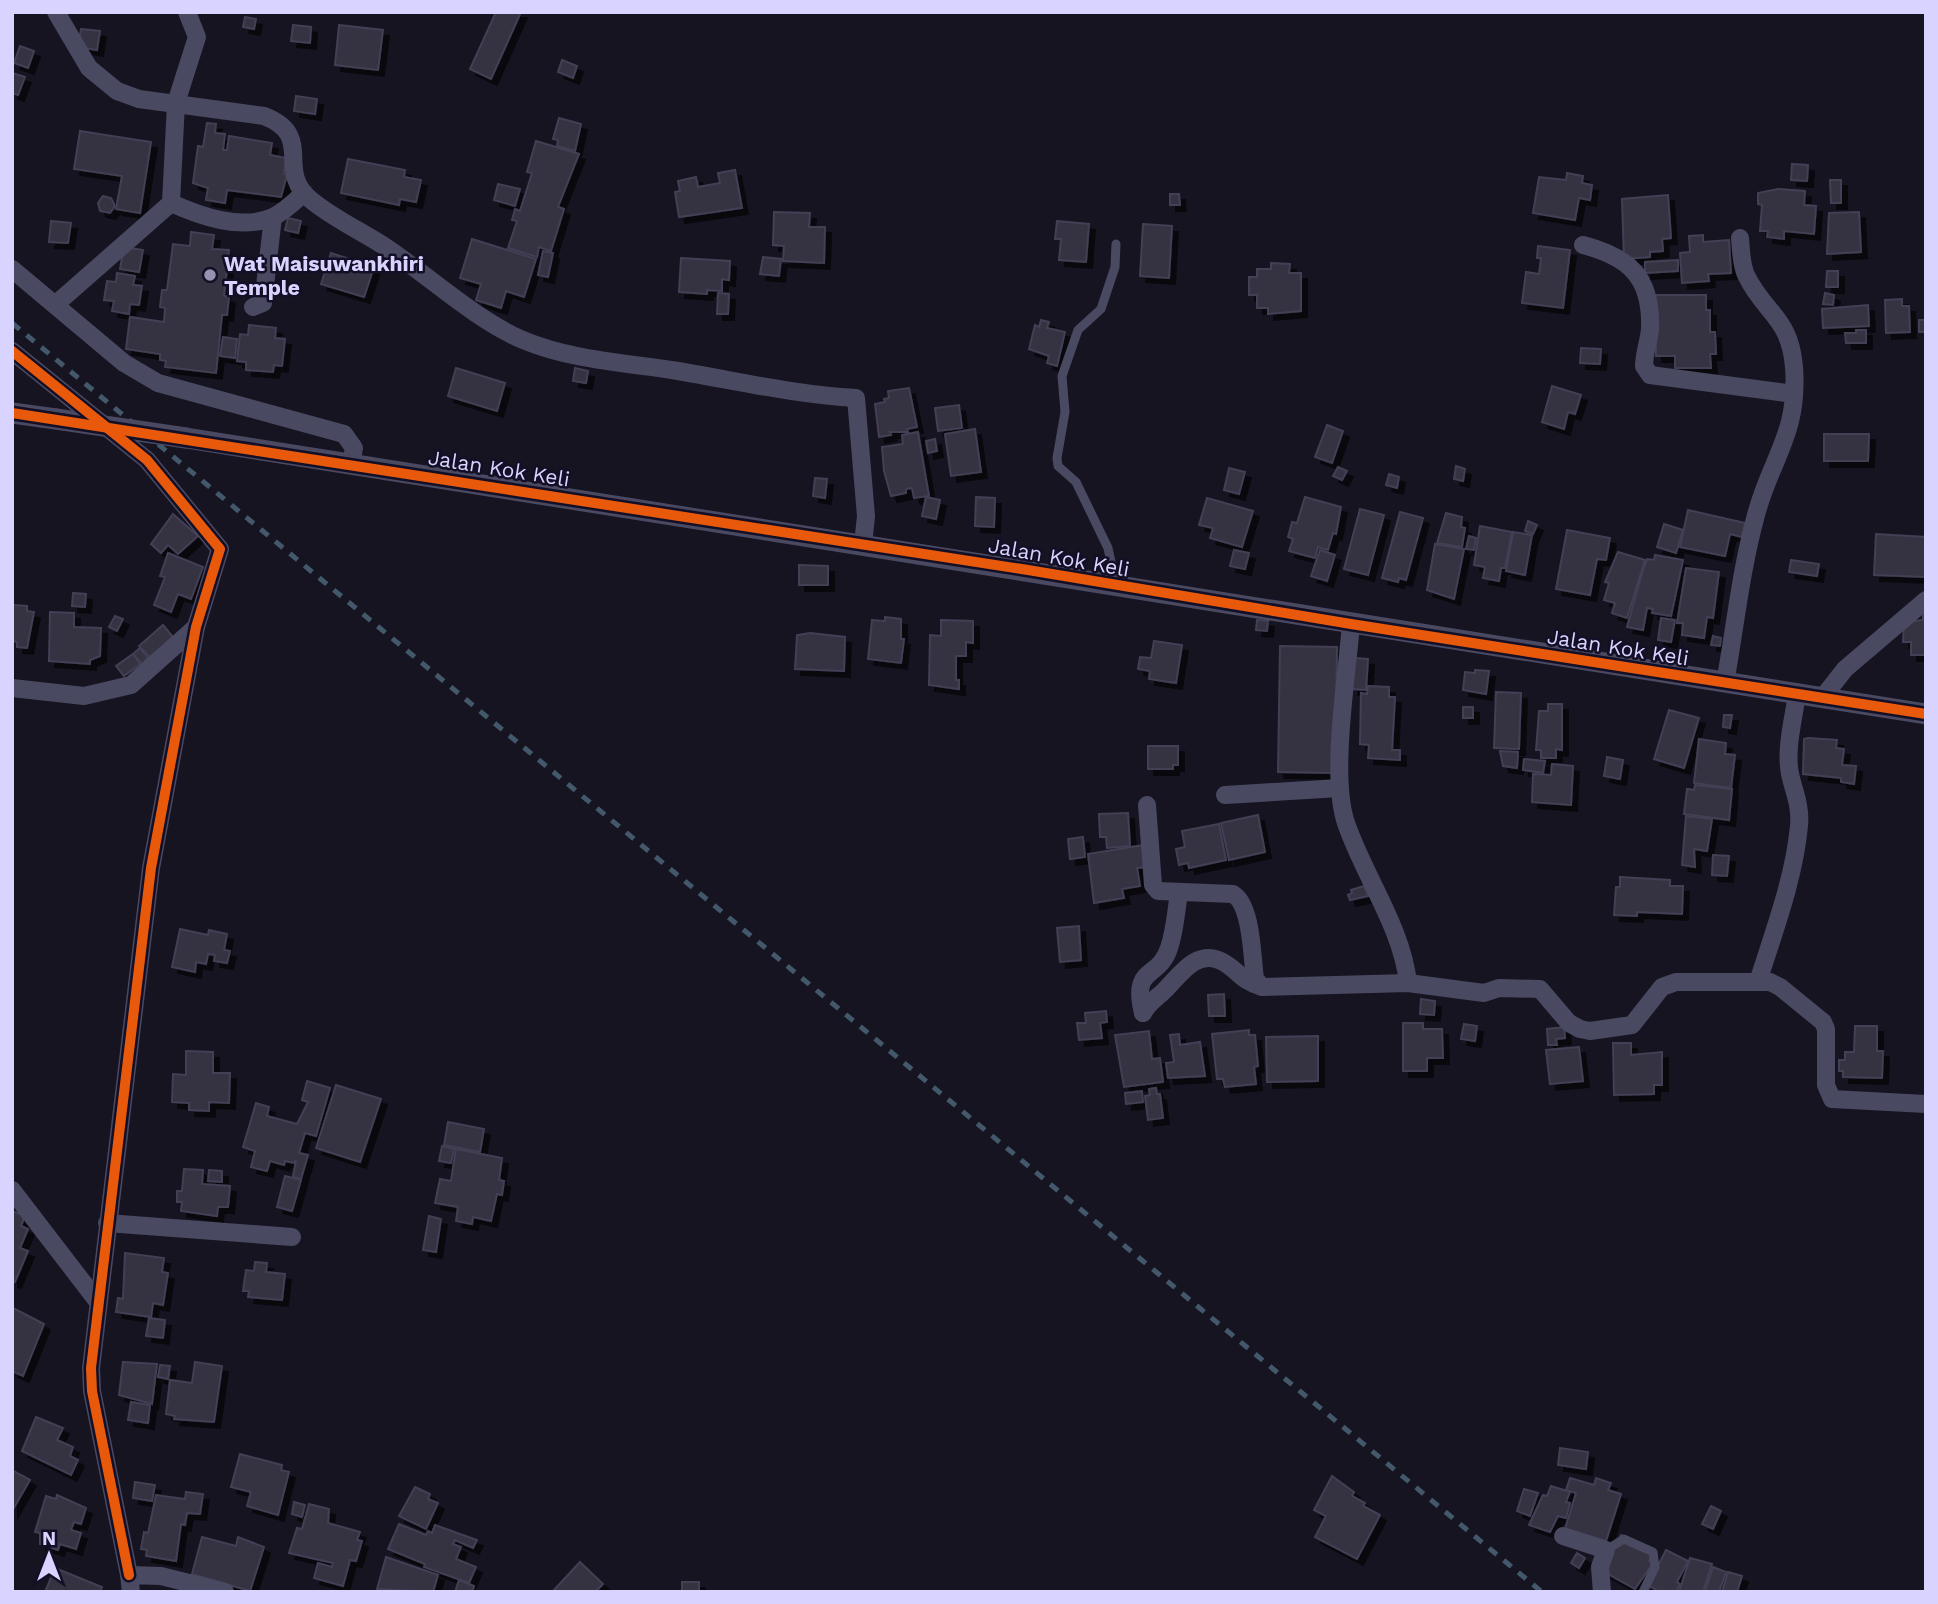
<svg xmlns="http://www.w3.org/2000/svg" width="1938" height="1604" font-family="'Work Sans',sans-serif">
	<defs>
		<filter id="shadow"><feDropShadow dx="6" dy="6" stdDeviation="0" flood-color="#0009"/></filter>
	</defs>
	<rect width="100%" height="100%" fill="#161421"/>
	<g fill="#343243" stroke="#433f54" stroke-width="2" filter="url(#shadow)">
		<polygon points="496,12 521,12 491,79 470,69"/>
		<polygon points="245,17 256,19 254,29 243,27"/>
		<polygon points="293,25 311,27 310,43 291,41"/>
		<polygon points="339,25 383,30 378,70 335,65"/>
		<polygon points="81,29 100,31 97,50 78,47"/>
		<polygon points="20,46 34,51 28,68 14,63"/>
		<polygon points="562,60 577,66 573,78 558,72"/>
		<polygon points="12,73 25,77 18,95 12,93"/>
		<polygon points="296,96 317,99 315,114 294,111"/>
		<polygon points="559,118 581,124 575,151 557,146 558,140 553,139"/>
		<polygon points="207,123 216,124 215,133 225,134 223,150 227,150 229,136 272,143 270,155 286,158 284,174 287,175 281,197 227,190 225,203 206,200 208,188 193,183 198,146 203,147"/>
		<polygon points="80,131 151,142 140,213 116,209 122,176 74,169"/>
		<polygon points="536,141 579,154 558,207 564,209 551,251 539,247 537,257 508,248 517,221 512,220 515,209 520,211 532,173 527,172"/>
		<polygon points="348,159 405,170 404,177 421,180 416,202 400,199 399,205 341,193"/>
		<polygon points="1792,164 1808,165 1807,181 1791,180"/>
		<polygon points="735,170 742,208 679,217 675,192 680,191 678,181 696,177 698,187 720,183 718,173"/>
		<polygon points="1567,173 1583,176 1582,183 1592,185 1590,200 1579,198 1575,220 1533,213 1539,177 1566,180"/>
		<polygon points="1830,180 1841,180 1841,203 1831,203"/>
		<polygon points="498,184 520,189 515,206 494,200"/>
		<polygon points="1778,189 1805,191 1804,205 1816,206 1814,234 1784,231 1784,239 1767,237 1768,231 1760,231 1762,205 1758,204 1758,193"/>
		<polygon points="1170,194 1179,194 1180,205 1170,205"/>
		<polygon points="1668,195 1671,238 1662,239 1663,251 1650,252 1650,257 1624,259 1622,199"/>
		<polygon points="103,196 111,198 115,206 110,213 100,211 98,203"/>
		<polygon points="774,212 810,213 809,227 825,227 824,263 783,261 784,246 773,245"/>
		<polygon points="1859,212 1861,252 1827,254 1829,213"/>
		<polygon points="288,218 301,221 298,233 285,230"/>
		<polygon points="51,221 71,223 68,243 49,242"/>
		<polygon points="1057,221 1089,224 1086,262 1059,260 1061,239 1055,239"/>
		<polygon points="1143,224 1172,226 1169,278 1140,276"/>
		<polygon points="191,232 214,235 212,249 229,250 224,296 229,297 227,315 222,315 216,373 165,367 166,361 160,360 160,354 126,349 130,317 164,322 165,308 160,307 162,290 167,290 173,244 190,246"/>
		<polygon points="1703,235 1703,242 1729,240 1731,273 1708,274 1709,281 1682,283 1680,253 1690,252 1689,236"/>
		<polygon points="472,239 536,259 524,297 506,291 501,308 476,300 481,284 460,278"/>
		<polygon points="1538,246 1570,250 1563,308 1522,303 1526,272 1539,274 1541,258 1537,258"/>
		<polygon points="124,247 143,250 139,272 120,269"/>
		<polygon points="543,251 553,253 548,277 538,275"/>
		<polygon points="331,253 374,267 364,297 321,284"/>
		<polygon points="763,257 781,259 779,276 760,274"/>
		<polygon points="681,258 730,261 729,280 722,279 722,291 707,290 707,294 679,292"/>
		<polygon points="1678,260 1678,271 1645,273 1645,262"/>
		<polygon points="1271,263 1290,264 1289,273 1301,273 1301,311 1268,314 1268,308 1257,308 1257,295 1249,295 1249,277 1257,277 1257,269 1271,269"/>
		<polygon points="1827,271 1838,271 1838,287 1826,287"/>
		<polygon points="117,273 135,276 133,285 142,286 139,305 130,304 129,314 112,311 114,301 104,300 107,281 116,282"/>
		<polygon points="718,293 729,294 728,314 717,314"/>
		<polygon points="1825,293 1834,295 1833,305 1823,304"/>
		<polygon points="1651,295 1706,295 1706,310 1710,310 1710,332 1715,332 1716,354 1710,354 1711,368 1675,368 1675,356 1656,356 1656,315"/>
		<polygon points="1902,299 1902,306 1909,306 1910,332 1886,333 1885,300"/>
		<polygon points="1868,305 1869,326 1823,328 1822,309"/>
		<polygon points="1041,320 1049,322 1047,328 1065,332 1057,366 1047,363 1049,356 1029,349 1035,325 1039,327"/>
		<rect x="1919" y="320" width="7" height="12"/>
		<polygon points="249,325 276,328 275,338 285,339 282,366 274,365 273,372 246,370 246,362 237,361 240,334 248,335"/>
		<polygon points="1856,330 1866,330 1866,343 1846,343 1845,333 1856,333"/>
		<polygon points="223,337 237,339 235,358 220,356"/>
		<polygon points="1581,348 1601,349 1600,364 1580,363"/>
		<polygon points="456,368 505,383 497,411 448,396"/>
		<polygon points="575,368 588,371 586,383 573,381"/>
		<polygon points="1552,386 1581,395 1575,414 1568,412 1564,429 1542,422"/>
		<polygon points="909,388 917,427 907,429 908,432 890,432 891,435 879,437 875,404 885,402 884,399 889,398 888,391"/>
		<polygon points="959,405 962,428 938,431 935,408"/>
		<polygon points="1327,425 1343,431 1332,463 1315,457"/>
		<polygon points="975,429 981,472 951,476 945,434"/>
		<polygon points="918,432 929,496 914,498 912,488 906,489 906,493 891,496 884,471 882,447 903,444 902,435"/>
		<polygon points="1824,434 1869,434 1868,461 1824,461"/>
		<polygon points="935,439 937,451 928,453 926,441"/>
		<polygon points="1456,466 1465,469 1463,481 1454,479"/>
		<polygon points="1338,467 1347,471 1342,480 1333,476"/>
		<polygon points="1229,468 1245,472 1239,494 1224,490"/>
		<polygon points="1389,474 1399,477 1397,488 1386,485"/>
		<polygon points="815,478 827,479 825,498 813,496"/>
		<polygon points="926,497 940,500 936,519 922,516"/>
		<polygon points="976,497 995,498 994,527 975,526"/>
		<polygon points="1305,497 1341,507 1336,534 1333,533 1328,550 1318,547 1315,558 1289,551 1293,539 1288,537 1292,522 1297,523"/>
		<polygon points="1207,498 1253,511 1242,547 1210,538 1213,528 1199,525"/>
		<polygon points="1360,509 1384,515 1368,575 1344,569"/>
		<polygon points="1688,510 1745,523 1742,537 1730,534 1725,556 1680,547"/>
		<polygon points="1400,512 1423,518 1406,580 1399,578 1398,582 1382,578"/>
		<polygon points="1446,513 1462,517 1461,527 1465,528 1462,547 1437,543"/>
		<polygon points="173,514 198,536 178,554 168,545 161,553 151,544"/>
		<polygon points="1528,521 1537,525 1533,534 1525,531"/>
		<polygon points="1664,524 1683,530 1676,553 1657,547"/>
		<polygon points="1480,526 1512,532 1505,568 1501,568 1499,581 1483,578 1485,567 1474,565"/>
		<polygon points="1567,530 1610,538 1606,560 1597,559 1590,595 1556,589"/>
		<polygon points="1513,532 1532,535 1525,575 1506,571"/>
		<polygon points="1876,534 1926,537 1926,577 1874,575"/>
		<polygon points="1469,536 1476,538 1474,550 1466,549"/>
		<polygon points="1435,544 1464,549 1454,599 1427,590"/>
		<polygon points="1234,550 1249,553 1245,569 1230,566"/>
		<polygon points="1320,550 1335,555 1327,581 1311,576"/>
		<polygon points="1618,552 1645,560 1627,618 1612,613 1615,603 1604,600 1609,583 1605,582"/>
		<polygon points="168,553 203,567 191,599 178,594 171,612 154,605 165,577 160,576"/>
		<polygon points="1655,555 1683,560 1671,616 1652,613 1653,609 1647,608 1643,630 1627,627 1643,570 1647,559 1654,560"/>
		<polygon points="1791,560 1819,564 1817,576 1789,572"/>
		<polygon points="799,565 828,566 828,585 799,585"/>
		<polygon points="1686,568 1719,572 1713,618 1707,617 1704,638 1682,635 1683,623 1677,623"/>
		<polygon points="73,593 86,594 85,607 72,606"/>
		<polygon points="12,605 27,606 27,611 34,612 27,648 17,647 17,642 12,641"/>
		<polygon points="1923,611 1926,611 1926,655 1911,655 1911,642 1903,642 1904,622 1923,620"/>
		<polygon points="50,612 74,613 74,627 101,628 100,656 90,660 90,664 49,661"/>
		<polygon points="115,616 123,619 117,631 109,627"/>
		<polygon points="885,617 901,619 901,639 904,639 901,663 868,659 872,620 885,621"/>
		<polygon points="1661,618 1675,620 1671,642 1658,640"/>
		<polygon points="941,620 973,621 973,643 966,642 966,656 956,656 956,680 959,680 959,689 929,685 930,635 941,636"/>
		<polygon points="1257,620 1268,621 1267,631 1256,630"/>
		<polygon points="163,625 173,637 150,657 139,646"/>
		<polygon points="810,633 845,637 844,671 795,669 797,635"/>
		<polygon points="1713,636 1721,638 1720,646 1711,645"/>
		<polygon points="1154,641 1182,645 1176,683 1149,679 1150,671 1138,669 1140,657 1151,658"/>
		<polygon points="1280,646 1337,647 1335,773 1278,772"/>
		<polygon points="140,648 148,658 142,664 133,654"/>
		<polygon points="133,654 140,664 124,676 116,666"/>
		<polygon points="1354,658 1368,659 1366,690 1352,689"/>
		<polygon points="1475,670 1489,671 1486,694 1463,690 1465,672 1475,673"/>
		<polygon points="1368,686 1389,687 1389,697 1395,697 1392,750 1400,750 1400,760 1368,758 1369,745 1360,744 1361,693 1367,694"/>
		<polygon points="1496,692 1521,693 1519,749 1494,748"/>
		<polygon points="1548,704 1562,704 1562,750 1556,749 1556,758 1541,758 1541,750 1536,750 1539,711 1548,711"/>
		<rect x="1463" y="707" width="10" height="11"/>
		<polygon points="1669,710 1699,718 1684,768 1654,759"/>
		<polygon points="1724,715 1732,715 1730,728 1723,727"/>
		<polygon points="1808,738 1837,740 1836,748 1844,749 1842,765 1856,766 1854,784 1841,782 1841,778 1803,774 1804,739"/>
		<polygon points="1699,739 1726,743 1725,754 1735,755 1731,788 1694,783"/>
		<polygon points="1148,746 1178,746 1178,765 1173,765 1173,769 1148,769"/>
		<polygon points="1500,751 1518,752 1517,768 1503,766"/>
		<polygon points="1607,757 1623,760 1620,779 1604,776"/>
		<polygon points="1524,759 1545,761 1543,773 1523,770"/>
		<polygon points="1552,764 1573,766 1571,805 1532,802 1533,774 1551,775"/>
		<polygon points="1695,785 1732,789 1729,820 1684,814 1687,789 1694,790"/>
		<polygon points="1128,813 1130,846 1107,848 1106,837 1100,837 1099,814"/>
		<polygon points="1258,815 1265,852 1229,860 1221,823"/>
		<polygon points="1686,816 1712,819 1707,851 1694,849 1695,867 1682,865"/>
		<polygon points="1219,824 1226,860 1189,868 1188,863 1179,865 1176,849 1185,847 1182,831"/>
		<polygon points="1083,837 1085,857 1070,859 1068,839"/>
		<polygon points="1144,845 1147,867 1137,868 1140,886 1122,889 1124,898 1094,903 1088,854"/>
		<polygon points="1713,855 1729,856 1727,876 1712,875"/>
		<polygon points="1620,877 1670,880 1670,886 1683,886 1682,914 1637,912 1637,916 1614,915 1616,887 1620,887"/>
		<polygon points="1364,886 1368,896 1350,900 1348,895 1352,893 1351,890"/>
		<polygon points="1079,926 1081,960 1060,962 1057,928"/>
		<polygon points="180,929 208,935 209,930 227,934 224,950 230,951 227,963 214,961 215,955 208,954 206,964 196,962 195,972 172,967"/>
		<polygon points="1224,994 1225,1016 1209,1016 1208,995"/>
		<polygon points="1421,999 1435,1001 1434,1015 1420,1014"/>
		<polygon points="1106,1011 1107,1022 1100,1023 1102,1038 1079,1040 1077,1023 1086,1023 1085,1013"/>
		<polygon points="1403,1023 1423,1023 1423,1029 1442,1029 1443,1058 1427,1058 1427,1071 1403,1071"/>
		<polygon points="1464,1024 1477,1026 1475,1041 1461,1039"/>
		<polygon points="1855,1026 1877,1026 1877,1051 1883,1051 1882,1078 1843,1077 1843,1071 1839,1071 1839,1060 1845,1060 1845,1052 1854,1052"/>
		<polygon points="1564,1027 1565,1038 1556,1039 1557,1045 1548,1045 1547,1029"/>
		<polygon points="1249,1030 1249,1035 1255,1035 1258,1066 1254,1067 1256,1084 1225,1087 1223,1079 1217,1079 1212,1034"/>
		<polygon points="1149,1031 1152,1059 1160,1058 1163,1082 1124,1087 1115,1035"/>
		<polygon points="1179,1034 1180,1045 1200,1042 1205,1076 1168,1078 1166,1063 1174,1062 1170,1035"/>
		<polygon points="1318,1036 1318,1081 1267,1082 1266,1037"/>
		<polygon points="1613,1043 1631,1043 1631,1055 1662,1052 1662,1085 1654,1085 1654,1094 1614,1095"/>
		<polygon points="1579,1047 1583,1081 1550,1084 1546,1050"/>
		<polygon points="186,1051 213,1052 213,1073 230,1073 229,1103 209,1102 209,1111 189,1110 189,1103 172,1102 173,1074 186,1075"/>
		<polygon points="307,1081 330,1088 316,1136 305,1133 299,1153 308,1155 301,1179 293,1177 296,1160 294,1163 285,1161 284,1165 270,1161 267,1171 251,1167 255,1151 243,1147 256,1103 269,1107 267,1116 297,1124 308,1102 302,1100"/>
		<polygon points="336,1085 381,1099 360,1162 316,1148"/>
		<polygon points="1156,1088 1157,1094 1160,1094 1163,1118 1148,1120 1145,1096 1150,1095 1149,1089"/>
		<polygon points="1142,1091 1143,1102 1126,1104 1125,1093"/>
		<polygon points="448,1122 484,1129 480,1152 444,1145"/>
		<polygon points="442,1146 454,1149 451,1163 439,1161"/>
		<polygon points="456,1149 502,1158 499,1180 504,1181 502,1195 497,1194 491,1221 473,1217 472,1224 456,1221 458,1207 435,1203 440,1179 451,1181"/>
		<polygon points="184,1169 203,1170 202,1184 230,1186 228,1207 218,1207 217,1216 181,1211 182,1202 177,1202 177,1191 182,1191"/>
		<polygon points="209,1170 222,1171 222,1182 208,1181"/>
		<polygon points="285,1176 301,1180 292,1211 277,1207"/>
		<polygon points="12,1211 25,1216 21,1226 28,1229 20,1248 28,1251 15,1282 12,1281"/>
		<polygon points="429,1216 441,1219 436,1252 423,1250"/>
		<polygon points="125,1253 164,1258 162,1272 168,1273 163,1305 153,1303 151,1317 116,1312 118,1298 123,1299"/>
		<polygon points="255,1262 267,1263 266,1272 285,1274 282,1300 248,1297 249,1291 243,1291 246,1270 254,1271"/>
		<polygon points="13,1308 44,1324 23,1376 12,1371"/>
		<polygon points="149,1318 165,1320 163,1338 146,1336"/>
		<polygon points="123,1362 157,1364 152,1404 119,1395"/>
		<polygon points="195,1362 222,1366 214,1422 174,1419 175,1416 166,1414 170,1380 192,1383"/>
		<polygon points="160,1365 170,1366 168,1379 158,1377"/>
		<polygon points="131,1402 150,1405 148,1423 128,1420"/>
		<polygon points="36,1417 63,1428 57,1440 73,1447 70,1456 78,1460 71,1475 22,1451"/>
		<polygon points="1560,1448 1588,1452 1586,1469 1558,1465"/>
		<polygon points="240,1454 282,1465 281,1470 289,1472 278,1515 247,1506 251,1492 231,1487"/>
		<polygon points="12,1470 30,1480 12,1511"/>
		<polygon points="1332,1476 1354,1492 1352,1496 1365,1503 1363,1506 1380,1515 1357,1559 1315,1537 1326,1516 1314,1510"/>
		<polygon points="1570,1478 1594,1485 1596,1478 1611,1483 1608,1490 1621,1494 1606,1541 1565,1529 1576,1493 1566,1490"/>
		<polygon points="135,1482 155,1485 152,1501 133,1498"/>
		<polygon points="1551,1486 1570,1492 1566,1502 1570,1503 1566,1518 1558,1516 1550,1532 1529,1525 1543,1495 1547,1496"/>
		<polygon points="415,1487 430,1494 428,1499 438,1503 426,1529 399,1516"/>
		<polygon points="1524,1489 1538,1493 1530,1516 1517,1511"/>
		<polygon points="186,1492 203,1494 200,1514 187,1513 185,1525 181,1524 176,1561 146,1556 147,1550 141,1549 144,1532 148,1533 156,1495 185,1499"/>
		<polygon points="57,1495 86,1508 81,1524 74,1522 71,1530 81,1533 76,1549 60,1544 58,1550 40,1544 40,1533 35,1532 46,1496 56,1499"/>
		<polygon points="294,1502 305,1505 302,1517 292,1514"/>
		<polygon points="309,1504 329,1509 328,1523 360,1532 357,1540 362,1541 356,1561 350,1560 343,1586 314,1578 318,1563 332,1567 333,1563 289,1553 297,1528 302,1529"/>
		<polygon points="1711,1506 1721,1511 1713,1529 1702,1524"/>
		<polygon points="399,1524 426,1535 428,1531 432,1533 435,1525 477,1540 473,1548 455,1540 453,1544 461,1547 456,1559 476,1567 469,1583 424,1567 425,1564 388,1549"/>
		<polygon points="1621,1535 1651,1551 1652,1556 1649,1561 1653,1563 1635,1589 1601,1570"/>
		<polygon points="202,1537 236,1546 238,1537 264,1547 250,1591 192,1574"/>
		<polygon points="1666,1550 1688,1561 1677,1582 1680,1584 1676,1592 1660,1592 1648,1585"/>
		<polygon points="1577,1553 1585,1558 1579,1568 1571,1563"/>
		<polygon points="386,1557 438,1575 433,1592 377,1589"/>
		<polygon points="1690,1558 1712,1564 1703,1592 1679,1592"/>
		<polygon points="580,1562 603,1584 595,1592 552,1592"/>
		<polygon points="1713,1567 1726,1572 1719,1592 1705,1592"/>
		<polygon points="55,1568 102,1587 100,1592 45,1592"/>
		<polygon points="1728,1572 1742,1576 1737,1592 1722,1592"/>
		<polygon points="459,1580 474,1586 472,1592 455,1592"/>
		<rect x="682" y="1582" width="17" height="10"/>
	</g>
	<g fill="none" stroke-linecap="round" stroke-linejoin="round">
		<g stroke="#4a4962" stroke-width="9">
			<polyline points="1116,585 1108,548 1076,482 1058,466 1057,458 1065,412 1062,376 1078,330 1101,309 1115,267 1116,244"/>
			<polyline points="1606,1550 1624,1539 1653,1552 1655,1567 1643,1592"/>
		</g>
		<g stroke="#4a4962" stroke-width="18">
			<path d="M56,12L89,68L117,91L139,99L264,116C316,136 274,170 311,200C334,219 363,232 387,248C430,277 476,320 523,340C570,360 628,363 678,371C737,381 797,395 856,398L866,516L863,545"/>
			<polyline points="171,203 176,103 197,37 187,12"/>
			<path d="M1583,245C1629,257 1652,277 1650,329C1649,341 1644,354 1644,366L1650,375L1794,394"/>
			<polyline points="12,269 124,363 158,383 344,434 354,448 351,464"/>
			<path d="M56,304L171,203C200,216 241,231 273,217C284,212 295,201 304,193"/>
			<polyline points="253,307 263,303 273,217"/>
			<polyline points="12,351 147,460 220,549 196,627 151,868 91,1368 92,1391 129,1575"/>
			<path d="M1351,624C1347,676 1330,776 1346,823C1364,876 1402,927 1408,983"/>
			<path d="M1725,683C1735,628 1741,569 1756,515C1771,458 1799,434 1794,367C1790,317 1764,313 1746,275C1741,264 1741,250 1740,238"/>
			<polyline points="12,688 84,696 131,685 196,627"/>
			<polyline points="1823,697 1845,669 1926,600"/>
			<polyline points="1225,795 1339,788"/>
			<path d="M1147,805L1153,885L1158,891L1233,894C1252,905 1252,958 1255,979L1262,987"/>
			<path d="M1758,982C1774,931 1794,879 1799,826C1801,806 1794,792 1790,774C1785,748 1794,718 1797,693"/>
			<path d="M1143,1013C1150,1001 1156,999 1165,990C1180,975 1196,949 1221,961C1239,970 1239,980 1262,987L1408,983L1484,993L1499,988L1540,989L1569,1023L1580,1029L1590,1031L1632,1025L1662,987L1676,982H1770L1780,987L1823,1022L1826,1029V1085L1832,1099L1926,1104"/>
			<path d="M1143,1013C1131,965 1159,980 1169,948C1175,931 1176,911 1179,893"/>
			<polyline points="12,1190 98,1302"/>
			<polyline points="107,1223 292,1237"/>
			<polyline points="1563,1536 1606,1550 1600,1567 1602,1592"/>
			<polyline points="131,1592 129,1575 161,1576 225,1592"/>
		</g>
		<g stroke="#4a4962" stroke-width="21">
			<polyline points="12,413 56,419"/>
			<polyline points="186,438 1926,714"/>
		</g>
		<polyline stroke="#43596b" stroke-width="5" stroke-dasharray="10 9" stroke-linecap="butt" points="12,323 1542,1592"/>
		<polyline stroke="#4a4962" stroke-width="21" points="56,419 186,438"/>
		<defs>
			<g id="cycleway">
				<polyline points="12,351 147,460 220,549 196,627 151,868 91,1368 92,1391 129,1575"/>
				<polyline points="12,413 1028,570 1351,624 1926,714"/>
			</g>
		</defs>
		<use href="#cycleway" stroke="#130f26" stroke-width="15"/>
		<use href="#cycleway" stroke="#e8590c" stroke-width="10"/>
	</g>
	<circle fill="#9591b1" stroke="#130f26" stroke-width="2.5" cx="210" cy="275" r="7"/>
	<g text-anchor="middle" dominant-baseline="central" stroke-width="5" stroke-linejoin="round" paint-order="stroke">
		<g font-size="21" font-weight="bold" fill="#d9d4ff" stroke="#130f26" text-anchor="start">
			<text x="224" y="263">Wat Maisuwankhiri<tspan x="224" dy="24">Temple</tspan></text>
		</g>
		<g font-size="21" fill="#d9d4ff" stroke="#130f26">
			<text transform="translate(499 468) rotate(9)">Jalan Kok Keli</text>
			<text transform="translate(1059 557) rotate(10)">Jalan Kok Keli</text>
			<text transform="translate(1618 647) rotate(9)">Jalan Kok Keli</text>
		</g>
	</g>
	<rect width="1938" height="1604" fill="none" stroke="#d9d4ff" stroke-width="28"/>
	<g transform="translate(49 1555)" stroke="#130f26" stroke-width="5" paint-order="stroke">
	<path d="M0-5L12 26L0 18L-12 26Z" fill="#d9d4ff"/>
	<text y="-10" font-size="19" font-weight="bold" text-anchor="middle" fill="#d9d4ff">N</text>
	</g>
</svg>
